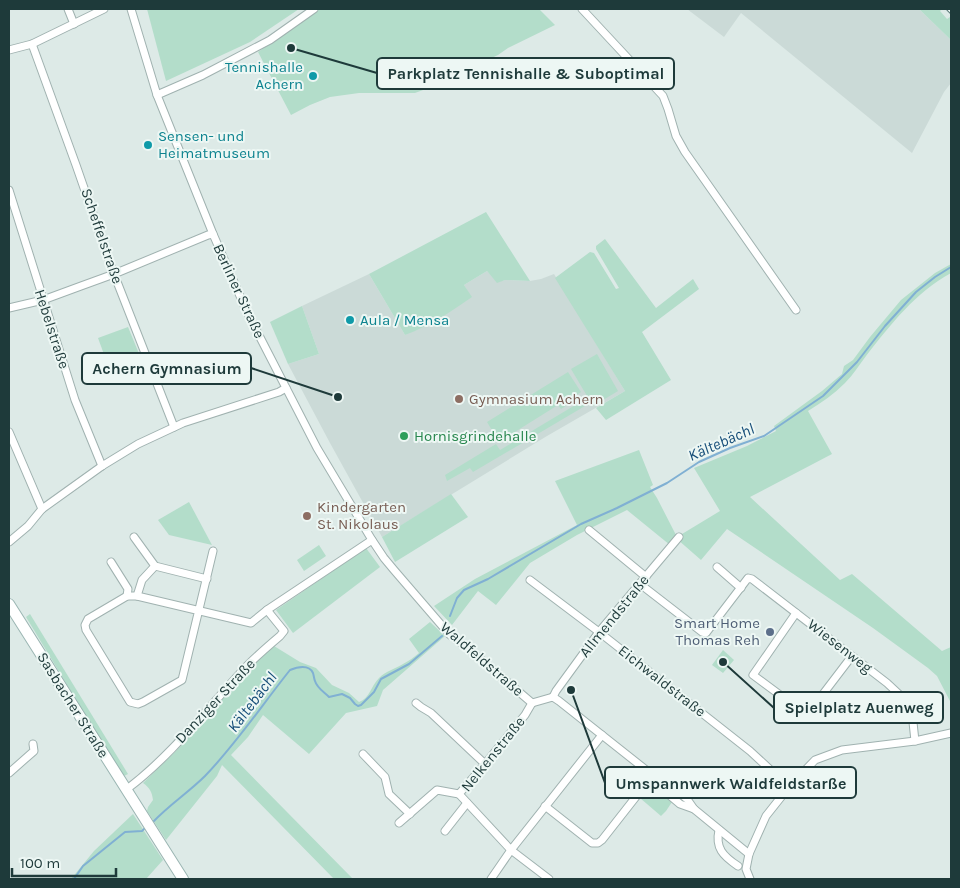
<svg xmlns="http://www.w3.org/2000/svg" width="960" height="888" font-family="Karla,sans-serif">
	<rect width="100%" height="100%" fill="#ddeae7"/>
	<g fill="#cbdad7">
		<polygon points="687,9 919,9 951,40 951,83 944,92 912,153 741,13 724,37"/>
		<polygon points="487,271 497,282 505,280 530,281 541,279 554,274 625,391 547,436 382,537 330,443 288,364 319,354 302,306 369,274 405,335 471,297 464,285"/>
	</g>
	<g fill="#b3ddca">
		<polygon points="147,9 299,9 250,42 166,81"/>
		<polygon points="319,9 539,9 555,25 508,48 498,55 468,69 450,80 415,93 359,93 330,97 310,105 291,115 258,52"/>
		<polygon points="919,9 942,9 940,11 947,19 950,17 951,18 951,40"/>
		<path d="M486,212L530,281L505,280L497,283L487,271L464,285L472,297C449,313 431,325 405,335L369,274Z"/>
		<polygon points="605,239 656,308 693,279 699,289 642,332 671,380 606,420 596,408 625,391 555,278 590,252 594,253 616,289 619,288 596,249 596,246"/>
		<path d="M951,264V273C916,292 891,324 866,356C859,365 853,375 845,383C834,394 821,403 808,411L832,454L750,497L840,580L852,574L942,651L951,647V703L937,676L928,668L873,628L727,529L701,560L677,539L682,534L720,511L694,468L747,446L776,431L774,426L822,391L842,374L844,366L853,360L870,337L901,300L935,273Z"/>
		<polygon points="302,306 319,354 288,364 270,322"/>
		<polygon points="128,327 145,368 113,379 98,338"/>
		<polygon points="597,354 618,391 593,406 571,369"/>
		<polygon points="568,372 581,392 564,403 566,406 561,409 558,405 499,442 487,422"/>
		<polygon points="582,401 585,406 473,472 470,468 447,481 445,475 496,444 500,450"/>
		<polygon points="639,450 653,485 650,487 657,498 676,535 676,538 670,545 627,510 577,535 530,563 496,605 478,591 452,625 434,606 475,579 577,525 555,481"/>
		<polygon points="451,494 468,517 395,562 382,537"/>
		<polygon points="189,502 212,545 169,535 158,520"/>
		<polygon points="319,545 326,556 304,571 297,560"/>
		<polygon points="366,548 380,567 293,633 276,610"/>
		<polygon points="30,614 128,774 124,776 121,774 26,617"/>
		<path d="M430,622L445,636L383,690L377,706L346,713L309,754L263,715L248,737L231,755L353,879H334L222,765L217,776L166,840L147,811L148,807L153,800C152,792 150,788 143,783L183,744L226,693L251,666L274,646L300,662L316,668L332,685L349,693L359,702C370,698 371,686 379,678C386,671 395,669 403,664C409,661 414,657 419,653L409,639Z"/>
		<polygon points="723,650 734,660 723,673 712,665"/>
		<polygon points="652,782 659,786 672,802 666,811 661,816 640,798"/>
		<polygon points="133,814 163,860 146,879 71,879 94,851"/>
	</g>
	<g fill="none" stroke-linecap="round" stroke-linejoin="round">
		<g stroke="#80b0d3" stroke-width="2">
			<polyline points="450,616 457,598 464,590 488,579 581,524 617,508 667,483 699,462 730,448 764,436 823,396 857,362 885,326 916,292 935,277 951,267"/>
			<path d="M153,822C169,805 189,792 205,776C237,743 262,705 290,670C297,667 309,664 313,673C314,676 314,679 315,681C317,688 324,692 329,697L342,694L350,698L355,704L358,706L361,705L374,692L381,679L409,664L442,636"/>
			<polyline points="74,879 83,866 125,832 142,831 144,829"/>
		</g>
		<defs>
			<g id="street">
				<polyline points="68,9 74,24"/>
				<polyline points="131,9 157,95 213,234 247,312 317,448 372,540 384,558 394,570 450,635 470,650 532,703"/>
				<polyline points="582,9 663,96 668,109 676,136 685,152 796,310"/>
				<polyline points="32,44 76,165 114,274 174,427"/>
				<polyline points="9,50 32,44 104,9"/>
				<polyline points="157,95 203,75 270,40 314,9"/>
				<polyline points="9,190 75,400 102,466"/>
				<polyline points="9,308 43,300 81,286 114,274 208,235 213,234"/>
				<polyline points="9,432 42,509"/>
				<polyline points="589,530 646,577"/>
				<polyline points="134,537 155,566 207,579"/>
				<polyline points="9,542 28,526 42,509 102,466 138,444 183,423 279,392 286,388"/>
				<polyline points="213,551 182,680 143,702 138,704 130,702 86,630 85,625 88,619 127,596 137,596 251,623 267,610 372,540"/>
				<polyline points="111,562 128,589 127,596"/>
				<polyline points="717,567 741,588"/>
				<polyline points="530,580 599,632 750,751 789,787"/>
				<polyline points="640,584 702,632 706,633 748,578 752,579 887,683 902,697 912,713 915,741"/>
				<polyline points="137,596 142,580 155,566"/>
				<polyline points="796,613 753,675 807,715 852,656"/>
				<polyline points="553,697 559,701 665,785 674,788 687,799 694,809 749,854"/>
				<polyline points="553,697 556,691 599,632 679,537"/>
				<polyline points="416,703 421,707 431,713 485,764"/>
				<polyline points="532,703 525,715 485,764 459,794 511,850 549,879"/>
				<polyline points="532,703 553,697"/>
				<polyline points="363,754 385,777 389,794 410,814"/>
				<polyline points="9,773 34,751 33,744"/>
				<polyline points="665,785 667,793 680,804 694,809"/>
				<path d="M127,789C171,756 205,711 243,670C254,658 267,647 280,636L284,631L267,610"/>
				<polyline points="545,806 592,843 598,843 602,840 653,775"/>
				<polyline points="399,823 437,790 459,794"/>
				<path d="M719,830C715,848 723,856 738,866"/>
				<polyline points="445,831 467,803"/>
				<polyline points="491,879 511,850 602,735"/>
				<polyline points="750,879 746,869 749,854 766,816 789,787 815,760 842,750 915,741 951,733"/>
			</g>
			<polyline id="secondary" points="9,604 183,879"/>
		</defs>
		<use href="#street" stroke="#a0b2b0" stroke-width="9"/>
		<use href="#secondary" stroke="#9bb6b3" stroke-width="12"/>
		<use href="#street" stroke="#fff" stroke-width="7"/>
		<use href="#secondary" stroke="#fff" stroke-width="10"/>
		<defs>
			<polyline id="rail" points="948,9 951,12"/>
		</defs>
		<use href="#rail" stroke="#577676" stroke-width="4"/>
		<use href="#rail" stroke="#edf7f4" stroke-width="2" stroke-dasharray="5.5" stroke-linecap="butt"/>
	</g>
	<g fill="#0f9aa8" stroke="#edf7f4" stroke-width="2">
		<circle cx="313" cy="76" r="5"/>
		<circle cx="148" cy="145" r="5"/>
		<circle cx="350" cy="320" r="5"/>
	</g>
	<g fill="#8d6e63" stroke="#edf7f4" stroke-width="2">
		<circle cx="459" cy="399" r="5"/>
		<circle cx="307" cy="516" r="5"/>
	</g>
	<circle fill="#2e9e5b" stroke="#edf7f4" stroke-width="2" cx="404" cy="436" r="5"/>
	<circle fill="#5c6f8a" stroke="#edf7f4" stroke-width="2" cx="770" cy="632" r="5"/>
	<g text-anchor="middle" dominant-baseline="central" stroke-width="4" stroke-linejoin="round" paint-order="stroke">
		<g font-size="15" fill="#0d838f" stroke="#edf7f4" text-anchor="start">
			<text x="303" y="67" text-anchor="end">Tennishalle<tspan x="303" dy="17">Achern</tspan></text>
			<text x="158" y="136">Sensen- und<tspan x="158" dy="17">Heimatmuseum</tspan></text>
			<text x="360" y="320">Aula / Mensa</text>
		</g>
		<g font-size="15" fill="#1e3a3a" stroke="#edf7f4">
			<text transform="translate(102 236) rotate(71)">Scheffelstraße</text>
			<text transform="translate(239 291) rotate(65)">Berliner Straße</text>
			<text transform="translate(52 329) rotate(72)">Hebelstraße</text>
			<text transform="translate(614 616) rotate(-51)">Allmendstraße</text>
			<text transform="translate(840 646) rotate(38)">Wiesenweg</text>
			<text transform="translate(482 659) rotate(41)">Waldfeldstraße</text>
			<text transform="translate(662 681) rotate(38)">Eichwaldstraße</text>
			<text transform="translate(215 701) rotate(-47)">Danziger Straße</text>
			<text transform="translate(73 705) rotate(58)">Sasbacher Straße</text>
			<text transform="translate(493 754) rotate(-51)">Nelkenstraße</text>
		</g>
		<g font-size="15" fill="#785e54" stroke="#edf7f4" text-anchor="start">
			<text x="469" y="399">Gymnasium Achern</text>
			<text x="317" y="507">Kindergarten<tspan x="317" dy="17">St. Nikolaus</tspan></text>
		</g>
		<g font-size="15" fill="#27864d" stroke="#edf7f4" text-anchor="start">
			<text x="414" y="436">Hornisgrindehalle</text>
		</g>
		<g font-size="15" fill="#4e5e75" stroke="#edf7f4" text-anchor="end">
			<text x="760" y="623">Smart Home<tspan x="760" dy="17">Thomas Reh</tspan></text>
		</g>
		<g font-size="16" font-style="italic" fill="#154d78" stroke="#edf7f4">
			<text transform="translate(721 442) rotate(-24)">Kältebächl</text>
			<text transform="translate(252 702) rotate(-53)">Kältebächl</text>
		</g>
	</g>
	<path fill="none" stroke="#1e3a3a" stroke-width="2" d="M291 48L377 73M338 397L251 368M723 662L774 708M571 690L605 783"/>
	<g fill="#1e3a3a" stroke="#edf7f4" stroke-width="2">
		<circle cx="291" cy="48" r="5"/>
		<circle cx="338" cy="397" r="5"/>
		<circle cx="723" cy="662" r="5"/>
		<circle cx="571" cy="690" r="5"/>
	</g>
	<g fill="#edf7f4" stroke="#1e3a3a" stroke-width="2">
		<rect x="377" y="58" width="297" height="31" rx="5"/>
		<rect x="82" y="353" width="169" height="31" rx="5"/>
		<rect x="774" y="692" width="169" height="31" rx="5"/>
		<rect x="605" y="767" width="251" height="31" rx="5"/>
	</g>
	<g font-size="16" text-anchor="middle" font-weight="bold" fill="#1e3a3a">
		<text x="526" y="79">Parkplatz Tennishalle &amp; Suboptimal</text>
		<text x="167" y="374">Achern Gymnasium</text>
		<text x="859" y="713">Spielplatz Auenweg</text>
		<text x="731" y="789">Umspannwerk Waldfeldstarße</text>
	</g>
	<rect width="960" height="888" fill="none" stroke="#1e3a3a" stroke-width="20"/>
	<path d="M12 868v8h104v-8" fill="none" stroke="#1e3a3a" stroke-width="2.5"/>
	<text x="20" y="868" font-size="15" fill="#1e3a3a" stroke="#edf7f4" stroke-width="4" paint-order="stroke">100 m</text>
</svg>
